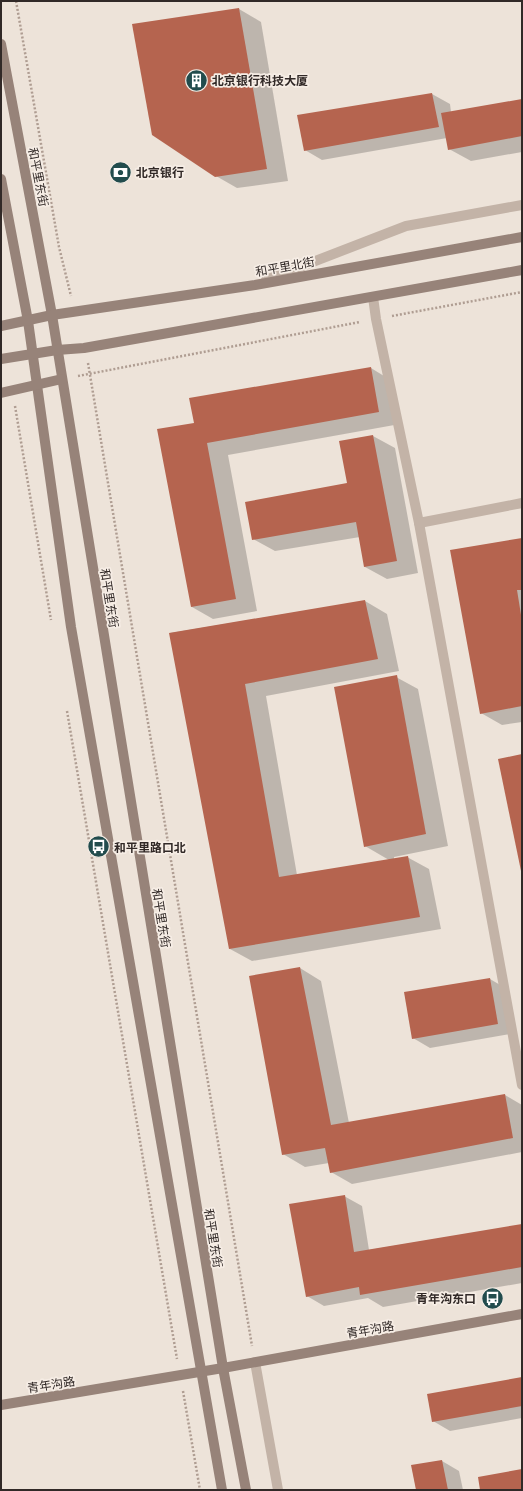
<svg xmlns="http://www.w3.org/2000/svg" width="523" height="1491" font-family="Barlow,'Noto Sans SC',sans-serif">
	<rect width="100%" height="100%" fill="#ede3d9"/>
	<g fill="#0003">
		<polygon points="239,9 261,22 288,181 237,188 216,176"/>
		<polygon points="432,94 450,104 451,112 522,100 522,152 471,161 449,149 447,138 322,160 305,150 298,116"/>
		<polygon points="371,368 392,381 400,424 228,455 257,611 213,619 192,607 195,424"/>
		<polygon points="373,436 395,448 418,573 387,579 365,567 360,537 275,551 253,539 348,484"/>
		<polygon points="522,539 522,722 502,725 481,713"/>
		<polygon points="365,601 387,614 399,671 266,696 297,875 389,860 365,846 396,677 418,689 448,846 394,857 394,859 407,857 429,869 441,929 252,961 230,949 170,633"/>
		<polygon points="300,968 321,981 349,1123 505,1095 522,1105 522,1152 352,1184 331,1172 329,1163 305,1167 283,1154"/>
		<polygon points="490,979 507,989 515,1033 430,1048 413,1038"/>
		<polygon points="344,1196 362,1206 369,1250 522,1225 522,1283 383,1307 368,1298 324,1306 307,1296"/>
		<polygon points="522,1378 522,1418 450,1431 433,1421"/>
		<polygon points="442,1461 459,1471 463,1490 417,1490"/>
	</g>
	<g fill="#b5644f">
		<polygon points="239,8 267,169 215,177 152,135 132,24"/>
		<polygon points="432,93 439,127 304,151 297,115"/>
		<polygon points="522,99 522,136 448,150 441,113"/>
		<polygon points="371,367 379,412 207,443 236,599 191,607 157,429 194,423 189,398"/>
		<polygon points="373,435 397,561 364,567 356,522 252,540 245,502 347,483 339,441"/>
		<polygon points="522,538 522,590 517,590 522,621 522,706 480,714 450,550"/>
		<polygon points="365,600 378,659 245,684 279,877 408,856 420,917 229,949 169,633"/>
		<polygon points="397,675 426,834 364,847 334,687"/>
		<polygon points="522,754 522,871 521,871 498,759"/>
		<polygon points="300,967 331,1125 505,1094 513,1138 330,1173 325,1148 282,1155 249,976"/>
		<polygon points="490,978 498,1024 412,1039 404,992"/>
		<polygon points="345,1195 354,1252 522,1224 522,1267 360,1295 359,1287 306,1297 289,1204"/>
		<polygon points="522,1377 522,1406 432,1422 427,1394"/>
		<polygon points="442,1460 448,1490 416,1490 411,1465"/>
		<polygon points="522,1469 522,1490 480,1490 478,1477"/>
	</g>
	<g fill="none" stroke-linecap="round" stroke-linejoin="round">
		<g stroke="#af9d92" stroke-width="2.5" stroke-dasharray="2 2" stroke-linecap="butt">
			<polyline points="16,1 59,247 71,296"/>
			<polyline points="392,316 522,292"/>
			<polyline points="88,363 252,1346"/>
			<polyline points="78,376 360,322"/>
			<polyline points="15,406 51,620"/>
			<polyline points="67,711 177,1359"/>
			<polyline points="183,1391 200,1490"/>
		</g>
		<g stroke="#c3b3a7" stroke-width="10">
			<polyline points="266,280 406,226 522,205"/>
			<polyline points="373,297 376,319 419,523 522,1085"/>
			<polyline points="419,523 522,503"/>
			<polyline points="255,1362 278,1490"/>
		</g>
		<g stroke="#978379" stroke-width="10">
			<polyline points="1,44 52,315 223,1368 246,1490"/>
			<polyline points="1,179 28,321 71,627 222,1490"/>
			<polyline points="1,326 52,315 255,285 522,237"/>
			<polyline points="1,359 57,350 84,348 522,270"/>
			<polyline points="1,393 62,379"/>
			<polyline points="1,1405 223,1368 522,1314"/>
		</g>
	</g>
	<defs>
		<symbol id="building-disc" viewBox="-11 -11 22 22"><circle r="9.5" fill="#224c4d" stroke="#f6ede5"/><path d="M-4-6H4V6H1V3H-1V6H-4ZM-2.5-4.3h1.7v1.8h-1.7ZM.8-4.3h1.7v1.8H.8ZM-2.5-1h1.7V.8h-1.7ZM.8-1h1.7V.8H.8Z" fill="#fff"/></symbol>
		<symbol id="bank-disc" viewBox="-11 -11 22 22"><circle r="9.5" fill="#224c4d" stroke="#f6ede5"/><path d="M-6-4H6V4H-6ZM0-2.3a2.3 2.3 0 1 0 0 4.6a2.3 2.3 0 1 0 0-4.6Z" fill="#fff"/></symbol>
		<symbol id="bus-disc" viewBox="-11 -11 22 22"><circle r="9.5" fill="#224c4d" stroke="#f6ede5"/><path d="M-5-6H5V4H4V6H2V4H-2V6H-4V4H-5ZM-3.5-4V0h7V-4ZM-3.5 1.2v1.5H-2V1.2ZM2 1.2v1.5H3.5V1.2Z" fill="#fff"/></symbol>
	</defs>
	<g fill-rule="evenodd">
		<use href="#building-disc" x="184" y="68" width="25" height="25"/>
		<use href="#bank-disc" x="108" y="160" width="25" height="25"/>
		<use href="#bus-disc" x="86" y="834" width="25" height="25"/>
		<use href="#bus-disc" x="480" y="1286" width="25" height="25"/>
	</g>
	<g text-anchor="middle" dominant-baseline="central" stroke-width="3.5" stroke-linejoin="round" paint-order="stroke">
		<g font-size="12" font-weight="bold" fill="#312927" stroke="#f6ede5" text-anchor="start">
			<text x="212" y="80">北京银行科技大厦</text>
			<text x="136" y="172">北京银行</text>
			<text x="114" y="847">和平里路口北</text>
			<text x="476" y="1298" text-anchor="end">青年沟东口</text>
		</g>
		<g font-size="12" fill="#312927" stroke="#f6ede5">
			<text transform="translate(39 177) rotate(79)">和平里东街</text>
			<text transform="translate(285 266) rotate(-10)">和平里北街</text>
			<text transform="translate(110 598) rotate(81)">和平里东街</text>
			<text transform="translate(162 918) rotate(81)">和平里东街</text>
			<text transform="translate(214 1238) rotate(81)">和平里东街</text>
			<text transform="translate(370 1329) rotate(-10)">青年沟路</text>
			<text transform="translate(51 1384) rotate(-9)">青年沟路</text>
		</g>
	</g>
	<rect width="523" height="1491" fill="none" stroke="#312927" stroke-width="4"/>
</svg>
